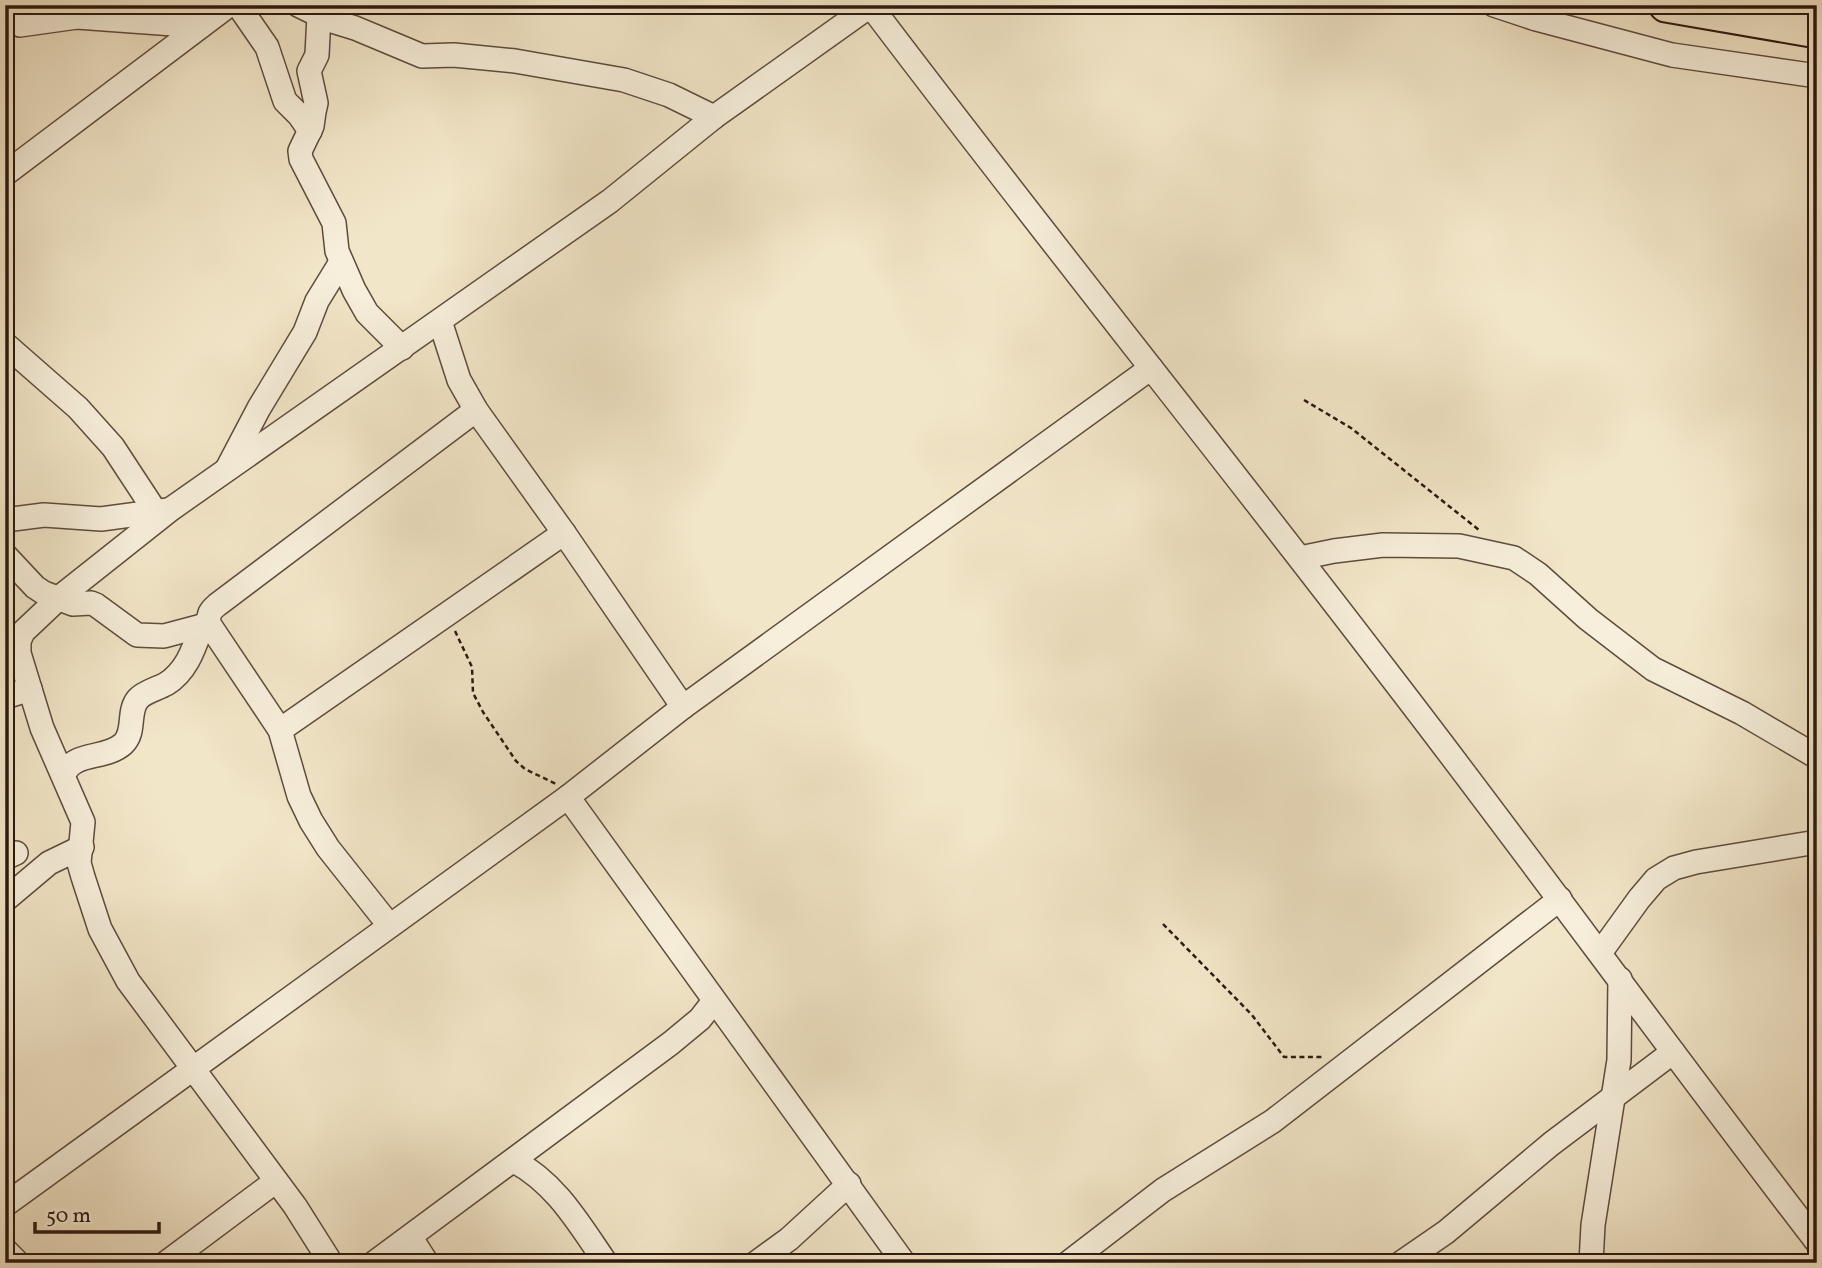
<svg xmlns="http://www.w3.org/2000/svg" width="1822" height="1268" font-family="Vollkorn,serif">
	<rect width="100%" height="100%" fill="#f2e6c8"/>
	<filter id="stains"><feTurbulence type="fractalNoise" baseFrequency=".00286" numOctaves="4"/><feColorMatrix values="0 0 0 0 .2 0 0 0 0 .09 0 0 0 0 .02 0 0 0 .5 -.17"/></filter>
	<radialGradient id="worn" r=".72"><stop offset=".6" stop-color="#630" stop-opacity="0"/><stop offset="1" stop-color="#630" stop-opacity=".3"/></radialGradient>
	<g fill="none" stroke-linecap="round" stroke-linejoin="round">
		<defs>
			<g id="minor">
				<polyline points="238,5 267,47 285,101 299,115 310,131"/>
				<polyline points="298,5 329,20 355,28 422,56 454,55 515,61 624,80 669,95 714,117"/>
				<path d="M870,5C1040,230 1217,449 1388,673C1533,861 1672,1054 1817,1242"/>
				<polyline points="1494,5 1536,19 1672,55 1817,76"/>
				<polyline points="5,10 10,19 20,25 77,17 201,26"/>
				<polyline points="319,15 317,55 309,71 316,103 314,112 312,126 300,151 301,159 334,223 337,251 354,290 367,313 402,348"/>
				<polyline points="5,174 229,5"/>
				<polyline points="440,321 459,380 476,410 564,533 683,707"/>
				<polyline points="5,344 78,408 113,447 155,511"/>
				<polyline points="228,467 259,408 305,332 317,301 341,262"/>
				<polyline points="5,520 44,515 101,519 168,510"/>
				<polyline points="5,555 35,587 44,593 73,604 91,603 96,605 137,635 164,636 209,624"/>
				<polyline points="1300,558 1334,551 1383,545 1459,546 1514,558 1538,574 1588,619 1653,669 1742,713 1817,757"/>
				<polyline points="5,697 30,689"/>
				<polyline points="280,730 564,533"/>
				<path d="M64,774C74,751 105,760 123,744C136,732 127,712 138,699C144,692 157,689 166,684C187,671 194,648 202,626"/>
				<polyline points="568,797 904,1263"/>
				<polyline points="5,858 16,853"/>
				<polyline points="5,900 49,863 82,847"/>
				<path d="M389,925L328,848L311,821L299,796L280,730L209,624C208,614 210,611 217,605L476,410"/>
				<polyline points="1600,953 1639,899 1656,879 1674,868 1696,862 1817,842"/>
				<path d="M514,1161C556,1183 579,1224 606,1263"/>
				<polyline points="5,1205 568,797 683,707 1151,368"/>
				<polyline points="411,1238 427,1263"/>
				<polyline points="5,1250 18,1263"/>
				<polyline points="166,1263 276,1181"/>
				<polyline points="331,1263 295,1206 128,981 100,929 83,877 79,863 83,822 42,728 19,653 19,641 23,632 60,597 171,509 610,201 714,117 870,6"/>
				<polyline points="374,1263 671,1043 700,1019 714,1001"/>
				<polyline points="756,1263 789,1239 849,1184"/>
				<polyline points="1068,1263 1163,1190 1273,1121 1560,899"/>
				<polyline points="1401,1263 1446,1232 1551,1144 1673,1052"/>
				<polyline points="1591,1263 1593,1225 1619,1060 1620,979"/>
			</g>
			<polyline id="highway" points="1666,5 1817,31"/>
		</defs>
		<use href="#minor" stroke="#5e4c3d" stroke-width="26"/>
		<use href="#highway" stroke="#2d180f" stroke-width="37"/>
		<g stroke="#2d180f" stroke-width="2.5" stroke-dasharray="5 3.5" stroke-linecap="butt">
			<polyline points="1304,400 1351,428 1479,530"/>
			<polyline points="455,631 472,667 473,693 483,712 516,761 525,769 556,784"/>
			<polyline points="1163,924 1252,1015 1284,1057 1322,1057"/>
		</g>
		<use href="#minor" stroke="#f7efdb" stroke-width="23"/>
		<use href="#highway" stroke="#f2e6c8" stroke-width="33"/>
	</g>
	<rect width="1822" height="1268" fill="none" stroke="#f2e6c8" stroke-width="28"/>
	<rect x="7" y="7" width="1808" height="1254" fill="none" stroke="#2d180f" stroke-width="3.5"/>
	<rect x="14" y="14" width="1794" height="1240" fill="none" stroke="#2d180f" stroke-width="2"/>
	<path d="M35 1222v10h124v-10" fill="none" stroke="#2d180f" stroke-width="3.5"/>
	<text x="46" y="1222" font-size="21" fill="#2d180f" stroke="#f7efdb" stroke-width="5" paint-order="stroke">50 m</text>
	<rect width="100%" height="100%" filter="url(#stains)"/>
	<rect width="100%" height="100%" fill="url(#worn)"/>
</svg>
